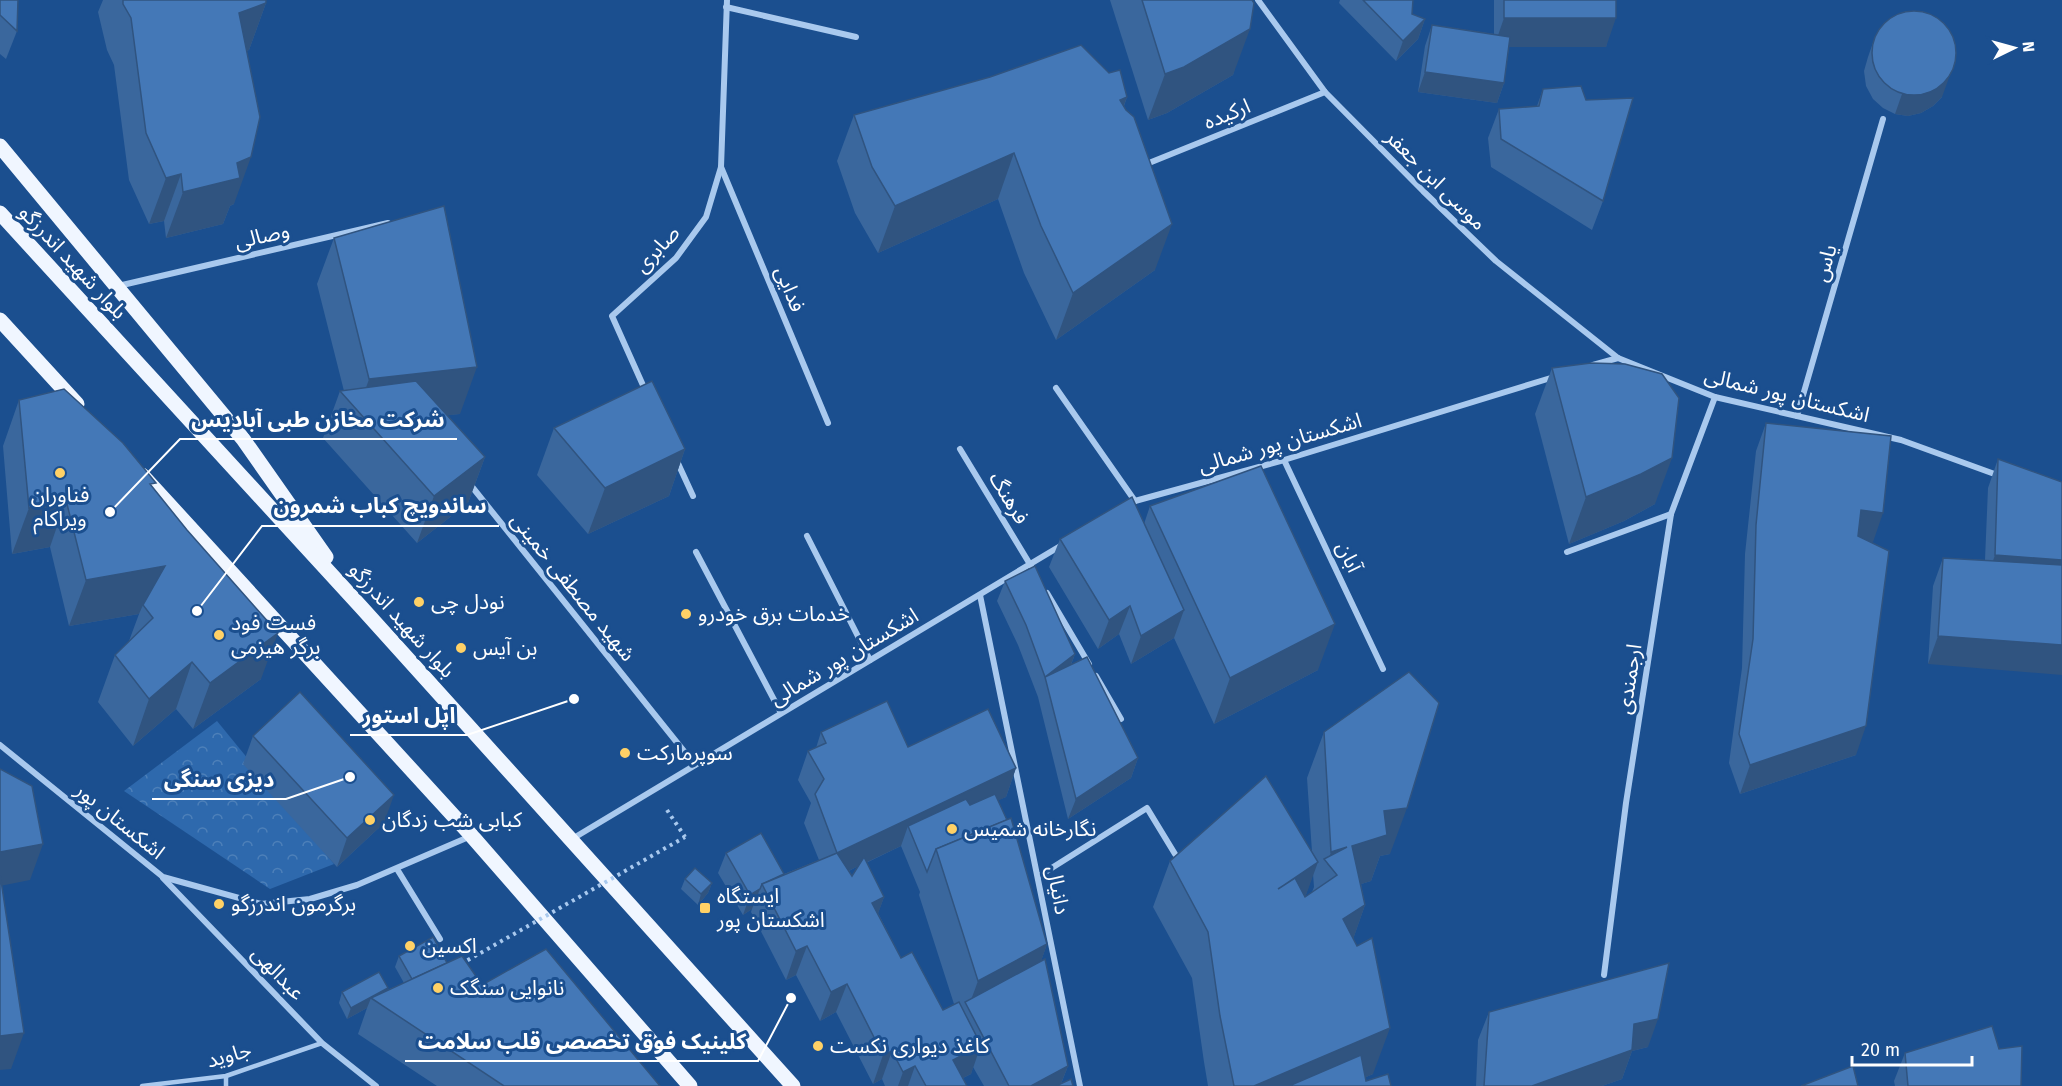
<svg xmlns="http://www.w3.org/2000/svg" width="2062" height="1086" font-family="'Fira Sans','Noto Sans Arabic',sans-serif">
	<defs>
		<pattern id="park-crowns" width="20" height="18" patternUnits="userSpaceOnUse" patternTransform="scale(1.5)"><rect width="20" height="18" fill="#2e69ad"/><path d="M2 6a3 3 0 1 1 6 0M12 15a3 3 0 1 1 6 0" fill="none" stroke="#4d80b9"/></pattern>
	</defs>
	<rect width="100%" height="100%" fill="#1b4f8f"/>
	<polygon fill="url(#park-crowns)" points="217,721 334,864 270,889 124,791"/>
	<g fill="none" stroke-linecap="round" stroke-linejoin="round">
		<polyline stroke="#a9c9ee" stroke-width="4" stroke-dasharray="3 4.5" stroke-linecap="butt" points="667,810 685,837"/>
		<g stroke="#a9c9ee" stroke-width="4.5">
			<polyline points="226,1076 226,1086"/>
			<polyline points="142,1086 226,1076 322,1043"/>
		</g>
		<g stroke="#a9c9ee" stroke-width="6">
			<polyline points="1258,0 1325,92 1423,191 1496,261 1618,358 1715,397 1901,440 2000,476"/>
			<polyline points="726,7 856,37"/>
			<polyline points="1144,165 1325,92"/>
			<polyline points="721,167 828,423"/>
			<polyline points="118,286 388,223"/>
			<polyline points="1593,365 1618,358"/>
			<polyline points="1056,388 1135,501"/>
			<polyline points="646,392 612,316 676,258 706,217 721,167 727,0"/>
			<polyline points="1797,416 1883,119"/>
			<polyline points="960,449 1031,566"/>
			<polyline points="676,459 693,496"/>
			<polyline points="1284,460 1383,669"/>
			<polyline points="469,483 695,765"/>
			<polyline points="1128,506 1135,501 1284,460 1554,377"/>
			<polyline points="807,536 870,660"/>
			<polyline points="696,552 781,713"/>
			<polyline points="1567,552 1671,514"/>
			<polyline points="1047,593 1089,664"/>
			<polyline points="980,595 1080,1086"/>
			<polyline points="1096,676 1121,719"/>
			<polyline points="0,745 163,877 261,904 310,899 357,885 471,836"/>
			<polyline points="572,839 1062,545"/>
			<polyline points="397,869 440,939"/>
			<polyline points="1039,876 1147,808 1175,854"/>
			<polyline points="163,878 322,1043 376,1086"/>
			<polyline points="1604,975 1626,803 1671,514 1715,397"/>
		</g>
		<g stroke="#f0f6ff" stroke-width="15">
			<polyline points="0,146 243,439 326,557"/>
			<polyline points="0,213 362,608 793,1086"/>
			<polyline points="0,320 77,404"/>
			<polyline points="142,475 471,835 690,1086"/>
		</g>
		<polyline stroke="#a9c9ee" stroke-width="4" stroke-dasharray="3 4.5" stroke-linecap="butt" points="461,964 685,837"/>
	</g>
	<g fill="#3a679d" fill-rule="evenodd">
		<polygon points="0,0 17,31 6,59 0,54"/>
		<polygon points="103,0 266,0 266,3 249,50 246,51 234,204 230,206 223,224 166,238 164,221 149,224 129,180 114,65 107,50 98,12"/>
		<polygon points="1110,0 1252,0 1233,75 1167,113 1148,120"/>
		<polygon points="1340,0 1413,0 1412,14 1425,19 1418,39 1396,61 1339,3"/>
		<polygon points="1494,0 1616,0 1606,47 1509,47 1504,83 1497,103 1418,92 1425,46 1432,25 1494,34"/>
		<polygon points="1875,37 1942,97 1933,106 1921,113 1908,116 1895,114 1883,108 1873,99 1866,86 1864,71 1868,57"/>
		<polygon points="1543,89 1603,201 1592,230 1491,167 1488,138 1499,109 1537,106"/>
		<polygon points="1127,97 1124,106 1155,270 1056,340 1024,273 998,199 878,253 855,213 837,161 854,115"/>
		<polygon points="334,238 460,414 447,415 485,457 468,503 417,543 323,438 340,391 344,391 317,284"/>
		<polygon points="1552,368 1655,504 1624,521 1569,544 1535,414"/>
		<polygon points="19,400 154,489 261,679 193,729 176,709 133,746 98,702 115,655 129,641 139,614 69,626 50,547 12,554 3,446"/>
		<polygon points="1766,423 1873,542 1869,541 1856,755 1740,794 1729,763 1742,668 1745,554 1756,451"/>
		<polygon points="554,428 685,449 669,496 588,534 537,475"/>
		<polygon points="1998,459 2062,482 1928,664 1933,586 1943,558 1985,560 1988,488"/>
		<polygon points="1150,506 1318,670 1214,724 1174,638 1131,664 1119,634 1098,649 1049,567 1060,539 1144,524"/>
		<polygon points="1005,581 1075,654 1071,665 1138,758 1131,778 1068,819 1038,697 1018,645 997,601"/>
		<path d="M821,732L908,747L1016,768L1006,797L998,800L1047,944L1041,961L1068,1066L1061,1084L1073,1086H984L973,1067L971,1074L963,1078L967,1086H885L882,1079L873,1084L836,1012L820,1021L796,975L786,980L751,912L752,909L743,915L718,873L726,853L784,874L819,860L804,823L811,803L798,780L808,751L816,748ZM901,846L920,892L919,895L954,1004L943,1010L901,958L878,913L884,897L866,863ZM858,866L852,876L849,871Z"/>
		<path d="M1324,732L1390,854L1380,856L1371,881L1361,884L1365,905L1353,939L1373,1074L1366,1077V1081L1391,1086H1208L1204,1062L1192,978L1153,907L1170,861L1312,852L1307,778ZM1313,874L1314,887L1312,892L1305,897Z"/>
		<polygon points="253,736 384,823 337,867 243,764"/>
		<polygon points="685,879 712,883 708,893 698,905 681,889"/>
		<polygon points="399,956 447,963 482,985 660,1086 437,1086 358,1034 367,1008 347,1019 339,1003 342,992 388,988 387,990 404,983 395,967"/>
		<polygon points="1489,1012 1648,1047 1632,1051 1622,1079 1602,1086 1476,1086 1478,1040"/>
		<polygon points="1999,1049 2021,1086 1895,1086 1894,1081 1905,1053"/>
	</g>
	<g fill="#305480">
		<polygon points="266,3 249,50 222,59 239,13"/>
		<polygon points="1504,18 1616,18 1606,47 1494,47"/>
		<polygon points="1425,19 1418,39 1396,61 1403,41"/>
		<polygon points="1250,29 1233,75 1167,113 1148,120 1165,74"/>
		<polygon points="1954,64 1942,97 1933,106 1921,113 1908,116 1895,114 1902,94"/>
		<polygon points="1425,72 1504,83 1497,103 1418,92"/>
		<polygon points="1127,97 1110,143 1120,100"/>
		<polygon points="1014,153 998,199 878,253 895,206"/>
		<polygon points="251,157 234,204 230,206 223,224 166,238 183,192 237,163"/>
		<polygon points="181,174 164,221 149,224 166,178"/>
		<polygon points="1172,224 1155,270 1056,340 1073,293"/>
		<polygon points="477,367 460,414 369,424 358,411 369,379"/>
		<polygon points="685,449 669,496 588,534 605,488"/>
		<polygon points="485,457 468,503 417,543 434,496"/>
		<polygon points="1672,458 1655,504 1624,521 1569,544 1586,497"/>
		<polygon points="66,500 50,547 12,554 29,508"/>
		<polygon points="1861,510 1883,513 1873,542 1850,539"/>
		<polygon points="1995,555 2062,560 2062,589 1985,584"/>
		<polygon points="165,566 143,605 139,614 69,626 86,580"/>
		<polygon points="1130,606 1119,634 1098,649 1109,620"/>
		<polygon points="1184,610 1174,638 1131,664 1141,636"/>
		<polygon points="1335,624 1318,670 1214,724 1230,678"/>
		<polygon points="278,633 261,679 193,729 210,683"/>
		<polygon points="1938,636 2062,645 2062,675 1928,664"/>
		<polygon points="1075,654 1067,674 1045,677"/>
		<polygon points="192,662 176,709 133,746 149,699"/>
		<polygon points="1866,726 1856,755 1740,794 1750,765"/>
		<polygon points="1138,758 1131,778 1068,819 1076,799"/>
		<polygon points="1016,768 1006,797 914,840 908,826 901,846 827,881 837,853"/>
		<polygon points="394,795 384,823 337,867 347,838"/>
		<polygon points="1407,808 1390,854 1380,856 1371,881 1335,892 1352,846 1384,811"/>
		<polygon points="43,844 30,880 0,886 0,852"/>
		<polygon points="1347,847 1337,875 1327,864 1331,852"/>
		<polygon points="1318,862 1301,909 1278,889"/>
		<polygon points="712,883 708,893 698,905 701,894"/>
		<polygon points="760,889 752,909 743,915 750,895"/>
		<polygon points="884,897 874,925 872,903"/>
		<polygon points="1365,905 1349,951 1343,919"/>
		<polygon points="1047,944 1031,991 968,1008 978,981"/>
		<polygon points="807,946 796,975 786,980 796,951"/>
		<polygon points="847,984 836,1012 820,1021 831,992"/>
		<polygon points="388,988 384,999 371,998 367,1008 347,1019 351,1008"/>
		<polygon points="1658,1019 1648,1047 1632,1051 1622,1079 1602,1086 1532,1086 1634,1024"/>
		<polygon points="1390,1028 1373,1074 1346,1086 1254,1086"/>
		<polygon points="24,1033 11,1069 0,1070 0,1036"/>
		<polygon points="981,1045 971,1074 947,1086 953,1060"/>
		<polygon points="892,1051 882,1079 873,1084 883,1055"/>
		<polygon points="915,1066 908,1086 898,1086 903,1072"/>
		<polygon points="1068,1066 1060,1086 1031,1086"/>
	</g>
	<g fill="#4478b7" stroke="#305480" stroke-width="1.5">
		<polygon points="0,0 18,0 17,31 0,15"/>
		<polygon points="123,0 266,0 266,3 239,13 260,117 251,157 237,163 240,178 183,192 181,174 166,178 146,133 131,18 123,4"/>
		<polygon points="1142,0 1252,0 1254,3 1250,29 1184,67 1165,74"/>
		<polygon points="1363,0 1413,0 1412,14 1425,19 1403,41"/>
		<rect x="1504" y="0" width="112" height="18"/>
		<circle cx="1914" cy="53" r="42"/>
		<polygon points="1432,25 1510,37 1504,83 1425,72"/>
		<polygon points="1081,45 1109,73 1120,70 1127,97 1120,100 1126,110 1134,117 1172,224 1073,293 1041,226 1014,153 895,206 872,167 854,115 990,77"/>
		<polygon points="1581,86 1586,100 1633,98 1603,201 1501,139 1499,109 1539,106 1543,89"/>
		<polygon points="444,206 477,367 369,379 334,238"/>
		<polygon points="1591,363 1625,364 1662,374 1679,398 1672,458 1641,474 1586,497 1552,368"/>
		<polygon points="416,381 485,457 434,496 340,391"/>
		<polygon points="652,381 685,449 605,488 554,428"/>
		<polygon points="64,389 123,443 156,483 150,484 187,530 278,633 210,683 192,662 149,699 115,655 153,618 143,605 165,566 86,580 66,500 29,508 19,400"/>
		<polygon points="1766,423 1891,436 1883,513 1861,510 1858,536 1889,551 1866,726 1750,765 1739,734 1753,639 1756,525"/>
		<polygon points="1998,459 2062,482 2062,560 1995,555"/>
		<polygon points="1261,466 1335,624 1230,678 1150,506"/>
		<polygon points="1132,497 1184,610 1141,636 1130,606 1109,620 1060,539"/>
		<polygon points="1943,558 2062,565 2062,645 1938,636"/>
		<polygon points="1035,566 1075,654 1045,677 1087,657 1138,758 1076,799 1045,677 1026,625 1005,581"/>
		<polygon points="1409,672 1439,703 1407,808 1384,811 1387,835 1352,846 1365,905 1343,919 1357,946 1372,938 1390,1028 1254,1086 1234,1086 1220,1016 1208,932 1170,861 1266,776 1318,862 1278,889 1295,878 1305,897 1337,875 1324,859 1347,847 1331,852 1324,732"/>
		<polygon points="300,692 394,795 347,838 253,736"/>
		<polygon points="887,701 908,747 988,709 1016,768 837,853 815,794 824,779 808,751 826,743 821,732"/>
		<polygon points="0,769 32,786 43,844 0,852"/>
		<polygon points="995,794 1007,820 936,849 927,872 908,826 966,799 970,805"/>
		<polygon points="1011,818 1047,944 978,981 936,849"/>
		<polygon points="761,833 784,874 762,884 760,889 750,895 726,853"/>
		<polygon points="837,853 852,876 864,857 884,897 872,903 901,958 912,952 943,1010 959,1002 981,1045 953,1060 967,1086 926,1086 915,1066 903,1072 892,1051 883,1055 847,984 831,992 807,946 796,951 762,884"/>
		<polygon points="695,868 712,883 701,894 685,879"/>
		<polygon points="0,874 24,1033 0,1036"/>
		<polygon points="433,937 447,963 412,979 399,956"/>
		<polygon points="546,949 660,1086 504,1086 371,998 462,956 482,985"/>
		<polygon points="1045,959 1068,1066 1031,1086 1009,1086 965,1002"/>
		<polygon points="1669,963 1658,1019 1634,1024 1632,1050 1532,1086 1484,1086 1489,1012"/>
		<polygon points="379,972 388,988 351,1008 342,992"/>
		<polygon points="1992,1026 1999,1049 2022,1046 2021,1086 1908,1086 1905,1053"/>
		<polygon points="1361,1055 1366,1081 1388,1074 1391,1086 1289,1086"/>
		<polygon points="1853,1066 1858,1086 1801,1086"/>
		<polygon points="1071,1079 1073,1086 1056,1086"/>
	</g>
	<g fill="#ffd166" stroke="#1b4f8f" stroke-width="2">
		<circle cx="60" cy="473" r="6"/>
		<circle cx="419" cy="602" r="6"/>
		<circle cx="686" cy="614" r="6"/>
		<circle cx="219" cy="635" r="6"/>
		<circle cx="461" cy="648" r="6"/>
		<circle cx="625" cy="753" r="6"/>
		<circle cx="370" cy="820" r="6"/>
		<circle cx="952" cy="829" r="6"/>
		<circle cx="219" cy="904" r="6"/>
		<rect x="699" y="902" width="12" height="12" rx="3"/>
		<circle cx="410" cy="946" r="6"/>
		<circle cx="438" cy="988" r="6"/>
		<circle cx="818" cy="1046" r="6"/>
	</g>
	<g text-anchor="middle" dominant-baseline="central" stroke-width="6" stroke-linejoin="round" paint-order="stroke">
		<g font-size="21" fill="#fff" stroke="#1b4f8f">
			<text transform="translate(1227 114) rotate(-22)">ارکیده</text>
			<text transform="translate(1436 180) rotate(45)">موسی ابن جعفر</text>
			<text transform="translate(262 236) rotate(-13)">وصالی</text>
			<text transform="translate(657 249) rotate(-47)">صابری</text>
			<text transform="translate(73 262) rotate(47)">بلوار شهید اندرزگو</text>
			<text transform="translate(1825 263) rotate(-74)">یاس</text>
			<text transform="translate(790 289) rotate(68)">فدایی</text>
			<text transform="translate(1787 395) rotate(14)">اشکستان پور شمالی</text>
			<text transform="translate(1280 443) rotate(-16)">اشکستان پور شمالی</text>
			<text transform="translate(1009 498) rotate(59)">فرهنگ</text>
			<text transform="translate(1349 557) rotate(65)">آبان</text>
			<text transform="translate(573 587) rotate(51)">شهید مصطفی خمینی</text>
			<text transform="translate(402 620) rotate(48)">بلوار شهید اندرزگو</text>
			<text transform="translate(844 657) rotate(-31)">اشکستان پور شمالی</text>
			<text transform="translate(1629 679) rotate(-81)">ارجمندی</text>
			<text transform="translate(120 821) rotate(39)">اشکستان پور</text>
			<text transform="translate(1058 890) rotate(79)">دانیال</text>
			<text transform="translate(278 973) rotate(46)">عبدالهی</text>
			<text transform="translate(229 1055) rotate(-15)">جاوید</text>
		</g>
		<g font-size="21" fill="#fff" stroke="#1b4f8f" text-anchor="start">
			<text x="60" y="495" text-anchor="middle">فناوران<tspan x="60" dy="24">ویراکام</tspan></text>
			<text x="431" y="602">نودل چی</text>
			<text x="698" y="614">خدمات برق خودرو</text>
			<text x="231" y="623">فست فود<tspan x="231" dy="24">برگر هیزمی</tspan></text>
			<text x="473" y="648">بن آیس</text>
			<text x="637" y="753">سوپرمارکت</text>
			<text x="382" y="820">کبابی شب زدگان</text>
			<text x="964" y="829">نگارخانه شمیس</text>
			<text x="717" y="896">ایستگاه<tspan x="717" dy="24">اشکستان پور</tspan></text>
			<text x="231" y="904">برگرمون اندرزگو</text>
			<text x="422" y="946">اکسین</text>
			<text x="450" y="988">نانوایی سنگک</text>
			<text x="830" y="1046">کاغذ دیواری نکست</text>
		</g>
	</g>
	<path fill="none" stroke="#fff" stroke-width="2" d="M110 512L180 439H457M197 611L262 526H499M574 699L467 735H350M350 777L286 799H152M791 998L758 1061H405"/>
	<g fill="#fff" stroke="#1b4f8f" stroke-width="2">
		<circle cx="110" cy="512" r="6"/>
		<circle cx="197" cy="611" r="6"/>
		<circle cx="574" cy="699" r="6"/>
		<circle cx="350" cy="777" r="6"/>
		<circle cx="791" cy="998" r="6"/>
	</g>
	<g font-size="22" text-anchor="middle" font-weight="bold" fill="#fff" stroke="#1b4f8f" stroke-width="6" stroke-linejoin="round" paint-order="stroke">
		<text x="318" y="427">شرکت مخازن طبی آبادیس</text>
		<text x="380" y="513">ساندویچ کباب شمرون</text>
		<text x="409" y="723">اپل استور</text>
		<text x="219" y="787">دیزی سنگی</text>
		<text x="582" y="1049">کلینیک فوق تخصصی قلب سلامت</text>
	</g>
	<g transform="translate(2014 48) rotate(85)" stroke="#1b4f8f" stroke-width="4.5" paint-order="stroke">
	<path d="M0-4.5L10 22L0 15L-10 22Z" fill="#ffffff"/>
	<text y="-9" font-size="16" font-weight="bold" text-anchor="middle" fill="#ffffff">N</text>
	</g>
	<path d="M1852 1056v9h120v-9" fill="none" stroke="#ffffff" stroke-width="3"/>
	<text x="1861" y="1056" font-size="18" fill="#ffffff" stroke="#1b4f8f" stroke-width="4.5" paint-order="stroke">20 m</text>
</svg>
